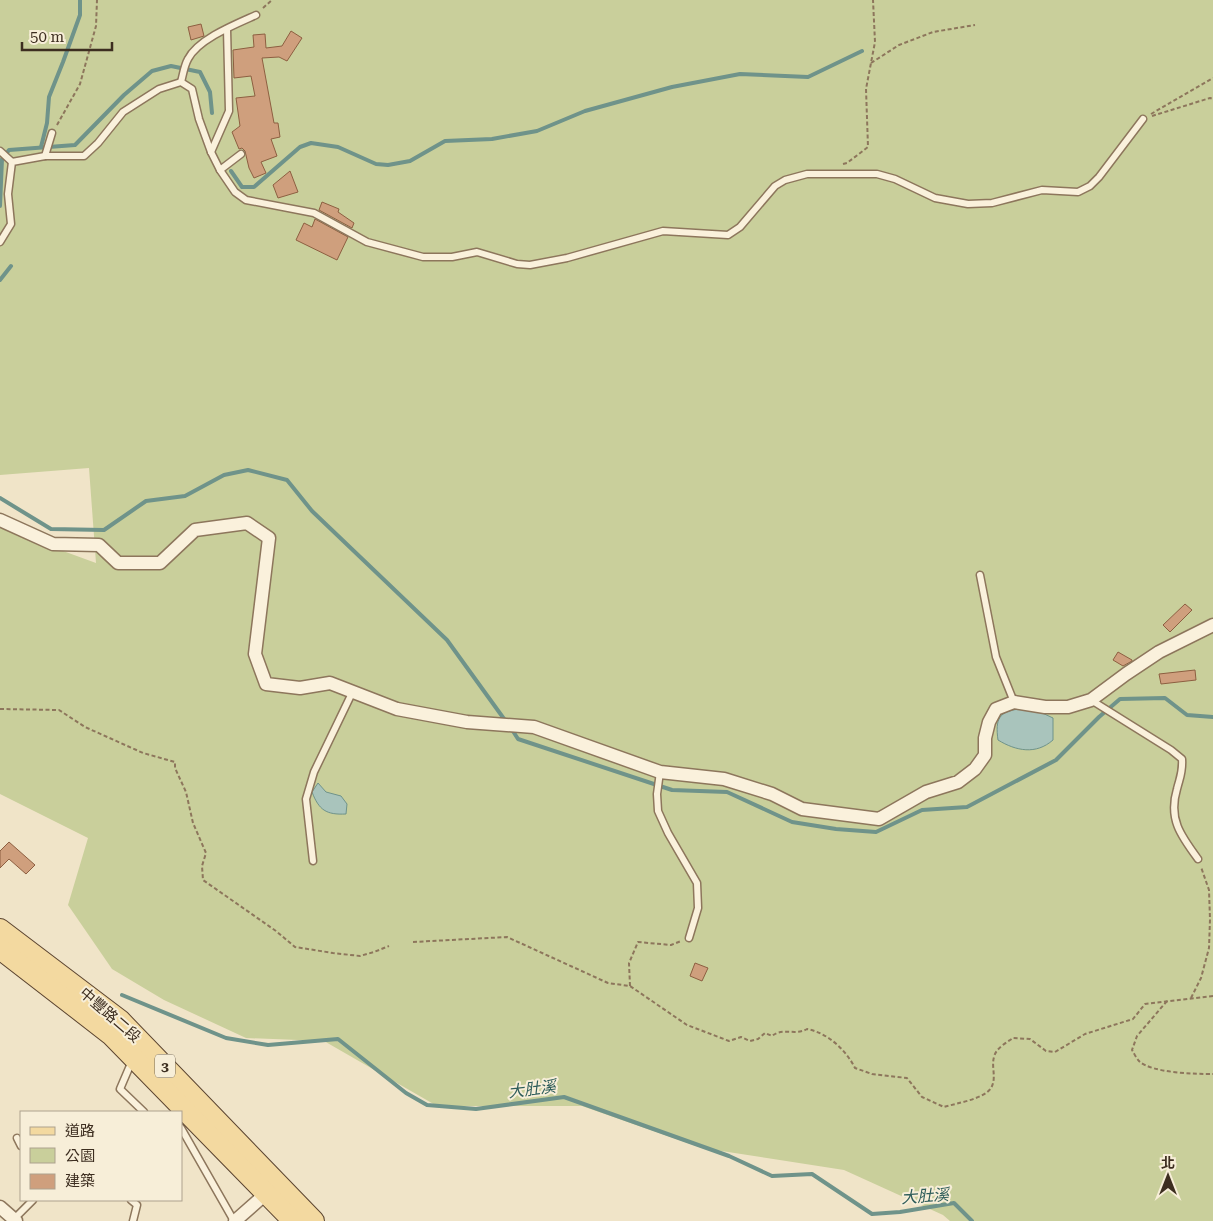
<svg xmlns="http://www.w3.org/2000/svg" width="1213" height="1221" font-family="'Roboto Serif','Noto Sans TC',serif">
	<rect width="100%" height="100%" fill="#f0e4c8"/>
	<polygon fill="#c9cf9b" points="0,0 1213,0 1213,1221 950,1221 943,1215 844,1170 702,1148 582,1106 437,1106 324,1041 246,1038 164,1000 112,969 68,905 88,838 0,794 0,528 96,563 89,468 0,475"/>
	<g fill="#a9c4bc" stroke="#6f938a">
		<path d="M1020,709L1038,711L1053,718V740C1036,755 1016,751 998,740C995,719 999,711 1020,709Z"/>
		<path d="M318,783L326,792L341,796L347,804L346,814C326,815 319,810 312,792Z"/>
	</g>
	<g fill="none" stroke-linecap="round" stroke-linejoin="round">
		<g stroke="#6f938a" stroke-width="4">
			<polyline points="41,147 47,123 49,97 63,62 80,15 80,0"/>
			<polyline points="231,171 242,187 254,187 300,147 311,143 338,147 376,164 388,165 410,161 445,141 492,139 537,131 585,111 672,87 740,74 808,77 862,51"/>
			<polyline points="0,206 2,159 9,150 75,145 124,95 152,71 171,66 200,72 210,92 212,113"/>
			<polyline points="0,280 11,266"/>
			<polyline points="0,498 51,529 104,530 146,501 185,496 224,475 248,470 287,480 312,511 447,640 507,723"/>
			<polyline points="511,728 518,739 672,790 727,792 792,822 836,829 876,832 922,810 967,807 1056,760 1099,717 1120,699 1165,698 1187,715 1213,717"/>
			<polyline points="122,995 226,1038 268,1045 338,1039 406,1093 427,1105 476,1109 564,1097 729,1156 772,1176 812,1174 872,1214 900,1212 954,1203 972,1221"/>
		</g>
	</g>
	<g fill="#cf9f7d" stroke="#8d5f41">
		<polygon points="201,24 204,36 191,40 188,27"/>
		<polygon points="291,31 302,38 287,61 279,57 262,58 274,123 278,123 280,137 271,139 277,156 261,162 266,173 254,178 249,168 245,151 242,148 239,149 232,132 240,126 236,98 255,96 251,76 234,78 233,50 254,47 253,35 265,34 266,48 282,46"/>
		<polygon points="290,171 298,192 278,198 273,185"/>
		<polygon points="322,202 339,209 338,212 354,223 352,228 319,210"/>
		<polygon points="315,219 348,237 337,260 296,240 304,223 312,227"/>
		<polygon points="1185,604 1192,610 1170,632 1163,625"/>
		<polygon points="1118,652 1132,660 1132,661 1123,666 1113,660"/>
		<polygon points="1195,670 1196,680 1161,684 1159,674"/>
		<polygon points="9,842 35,865 26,874 9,859 0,868 0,851"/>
		<polygon points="695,963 708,968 702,981 690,976"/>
	</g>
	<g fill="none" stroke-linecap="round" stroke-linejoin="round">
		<defs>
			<g id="service">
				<path d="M181,82C183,75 184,66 188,59C198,39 236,24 256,15"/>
				<polyline points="0,151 12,162"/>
				<polyline points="211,152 229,111 227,29"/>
				<polyline points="45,156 52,133"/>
				<polyline points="220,170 241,154"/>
				<polyline points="0,242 11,224 8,194 12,162 45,156 84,156 98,143 123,112 159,89 181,82 192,89 199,119 211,152 220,170 235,192 246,200 314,213 367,242 423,257 452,257 477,252 517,264 530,265 567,258 663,231 728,235 740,227 775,186 785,180 807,174 877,174 895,179 935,198 968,204 992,203 1042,190 1078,192 1090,186 1099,177 1143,119"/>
				<polyline points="980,575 996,657 1014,702"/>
				<path d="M1091,700L1171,750L1182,759C1183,772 1180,777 1177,789C1168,819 1181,836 1198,859"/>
				<polyline points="660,772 657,794 658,811 668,833 697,883 698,908 689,938"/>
				<polyline points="313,861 306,799 314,772 353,691"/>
				<polyline points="132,1061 120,1089 144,1112"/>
				<polyline points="181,1128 234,1221"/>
				<polyline points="17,1138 21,1146"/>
				<polyline points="131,1200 137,1205 133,1221"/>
				<polyline points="14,1219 33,1200"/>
			</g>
			<g id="minor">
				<polyline points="0,520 53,544 99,545 118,563 160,563 195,530 247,523 269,538 255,654 266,684 300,688 330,683 397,709 467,722 534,727 660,772 724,779 772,794 802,809 879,819 926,792 958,782 975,769 985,755 985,738 989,722 996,709 1014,702 1045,707 1068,707 1091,700 1126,674 1159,652 1213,625"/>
				<polyline points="0,1207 16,1221"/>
				<polyline points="235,1221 270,1190"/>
			</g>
			<g id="primary">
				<polyline points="0,929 120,1020 314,1221"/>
				<polyline points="0,949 111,1035 293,1221"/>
			</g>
		</defs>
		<use href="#service" stroke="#8d765c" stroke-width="9"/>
		<use href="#minor" stroke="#8d765c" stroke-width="15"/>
		<use href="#primary" stroke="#5b4430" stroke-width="22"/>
		<g stroke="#8d765c" stroke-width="2" stroke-dasharray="4 2.5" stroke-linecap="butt">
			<polyline points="263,8 272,0"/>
			<polyline points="871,63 899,45 933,32 975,25"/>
			<polyline points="1151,114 1213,78"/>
			<polyline points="1152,116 1210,98 1213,99"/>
			<polyline points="57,125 80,84 96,26 97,0"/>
			<polyline points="843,164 847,163 868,147 866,89 875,42 873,0"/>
			<polyline points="0,709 59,710 85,727 143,753 175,762 175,768 186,792 193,823 206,853 202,866 203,880 276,931 295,947 333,953 360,956 374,952 389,946"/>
			<path d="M413,942L507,937L608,983L630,986L687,1025L729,1041L741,1037L750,1041L758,1039L765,1033L772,1036C783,1027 795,1036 807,1029C828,1033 846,1050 855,1068L872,1074L907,1078L922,1097L944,1107C957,1103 984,1099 991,1088C997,1078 991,1067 994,1057C996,1048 1006,1043 1013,1038L1030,1039L1046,1051L1055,1052L1085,1034L1133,1019L1145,1004L1213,996"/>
			<polyline points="630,986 629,963 638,942 671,945 681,941"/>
			<polyline points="1191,998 1201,978 1209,948 1210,919 1209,890 1201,867"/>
			<path d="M1167,1001L1137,1036L1132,1050C1134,1053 1136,1058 1139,1061C1151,1073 1195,1074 1213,1074"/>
		</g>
		<use href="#service" stroke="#faf1dc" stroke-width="6"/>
		<use href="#minor" stroke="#faf1dc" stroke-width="12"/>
		<use href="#primary" stroke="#f3d9a0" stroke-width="20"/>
	</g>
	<g text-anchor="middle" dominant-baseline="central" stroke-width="4" stroke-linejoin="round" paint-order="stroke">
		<rect fill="#f7eed8" stroke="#756857" stroke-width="1" x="155" y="1054.5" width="20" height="23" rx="4"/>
		<g font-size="14" font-weight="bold" fill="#3d2e20">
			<text x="165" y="1066">3</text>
		</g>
		<g font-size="15" fill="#3d2e20" stroke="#f7eed8">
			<text transform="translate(110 1015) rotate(41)">中豐路二段</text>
		</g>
		<g font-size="16" font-style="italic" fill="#2f5d5a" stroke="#f7eed8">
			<text transform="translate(532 1089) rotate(-7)">大肚溪</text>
			<text transform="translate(925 1196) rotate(-4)">大肚溪</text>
		</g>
	</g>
	<rect x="20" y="1111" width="162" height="90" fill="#f7eed8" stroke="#ada18e"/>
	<rect x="30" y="1127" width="25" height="8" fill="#f3d9a0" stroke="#ada18e"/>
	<text x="65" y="1136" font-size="15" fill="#3d2e20">道路</text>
	<rect x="30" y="1148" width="25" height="15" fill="#c9cf9b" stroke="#ada18e"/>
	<text x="65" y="1161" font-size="15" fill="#3d2e20">公園</text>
	<rect x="30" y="1174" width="25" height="15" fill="#cf9f7d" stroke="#ada18e"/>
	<text x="65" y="1186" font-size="15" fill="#3d2e20">建築</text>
	<g transform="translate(1168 1176)" stroke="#f7eed8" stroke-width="4" paint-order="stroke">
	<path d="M0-4L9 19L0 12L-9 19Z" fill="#3d2e20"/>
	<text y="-8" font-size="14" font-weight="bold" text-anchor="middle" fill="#3d2e20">北</text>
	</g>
	<path d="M22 42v8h90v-8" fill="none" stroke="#3d2e20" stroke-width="2.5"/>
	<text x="30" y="42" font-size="15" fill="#3d2e20" stroke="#f7eed8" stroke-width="4" paint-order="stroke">50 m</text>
</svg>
